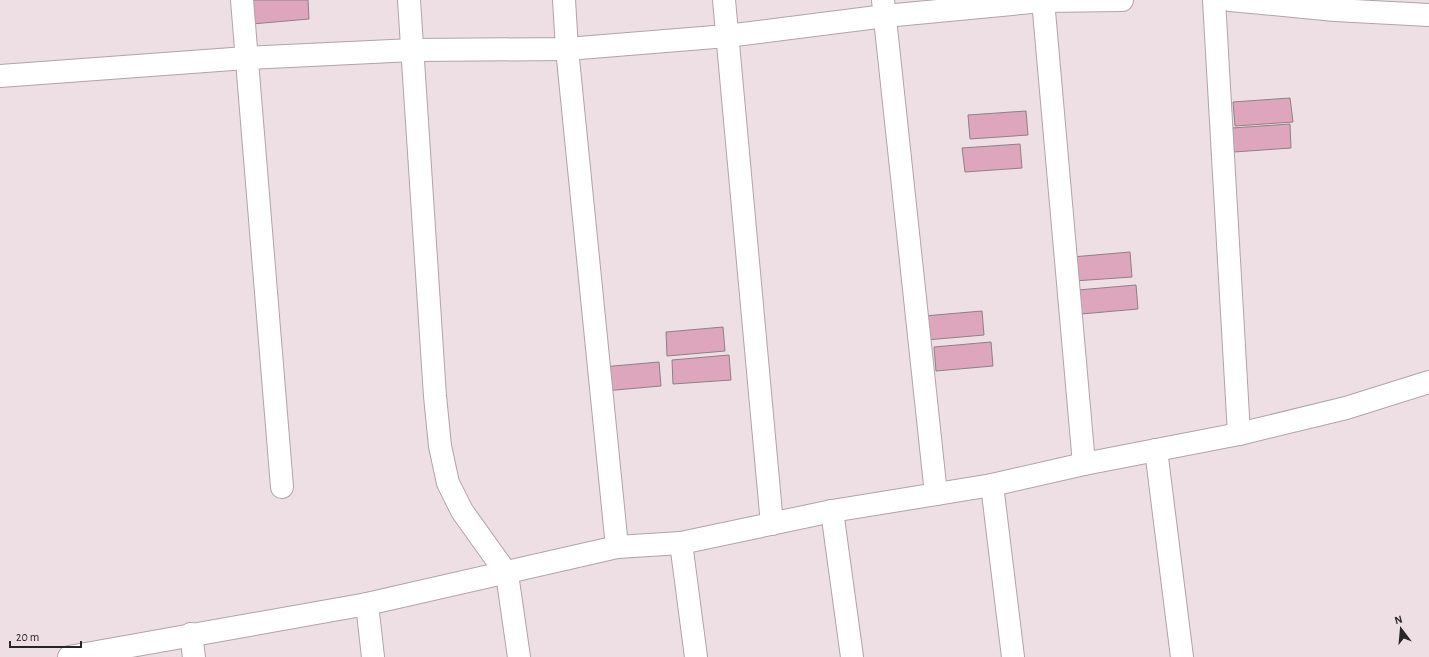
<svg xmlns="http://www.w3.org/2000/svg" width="1429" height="657" font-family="'Alegreya Sans',sans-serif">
	<rect width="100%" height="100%" fill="#eedfe4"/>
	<g fill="#dea6bc" stroke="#8e8085">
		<polygon points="250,0 308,0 309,19 252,24"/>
		<polygon points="1290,98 1293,122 1235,126 1233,102"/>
		<polygon points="1026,111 1028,135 970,139 968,115"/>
		<polygon points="1290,124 1291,148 1234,152 1232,128"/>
		<polygon points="1020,144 1022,168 965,172 962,148"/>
		<polygon points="1130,252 1132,277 1074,281 1072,257"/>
		<polygon points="1136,285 1138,309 1081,314 1078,290"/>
		<polygon points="982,311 984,335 926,340 924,316"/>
		<polygon points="723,327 725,351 667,356 666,332"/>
		<polygon points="991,342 993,366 936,371 934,347"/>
		<polygon points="729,355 731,380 673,384 672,360"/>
		<polygon points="659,362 661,386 604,391 602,367"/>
	</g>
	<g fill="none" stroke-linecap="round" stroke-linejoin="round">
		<defs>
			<g id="minor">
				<polyline points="242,0 282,487"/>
				<polyline points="409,0 435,396 440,446 448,483 462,511 507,574 519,657"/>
				<polyline points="564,0 567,49 617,547"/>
				<polyline points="724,0 772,524"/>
				<polyline points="883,0 936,494"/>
				<polyline points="1043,0 1084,464"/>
				<polyline points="1214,0 1239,434"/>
				<polyline points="1230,0 1335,10 1429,15"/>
				<polyline points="0,76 246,58 413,50 567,49 727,36 885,16 1043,1 1122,0"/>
				<polyline points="1156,450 1182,657"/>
				<polyline points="992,485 1013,657"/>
				<polyline points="832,511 852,657"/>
				<polyline points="681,543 696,657"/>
				<polyline points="367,604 373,657"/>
				<polyline points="191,634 194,657"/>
				<polyline points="69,657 367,604 617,547 681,543 832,511 992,485 1084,464 1239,434 1346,408 1429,382"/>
			</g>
		</defs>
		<use href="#minor" stroke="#b2a3a8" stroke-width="24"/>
		<use href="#minor" stroke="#fff" stroke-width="22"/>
	</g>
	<g transform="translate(1401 629) rotate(344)" stroke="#eedfe4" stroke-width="3" paint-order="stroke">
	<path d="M0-3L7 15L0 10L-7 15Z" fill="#2a2527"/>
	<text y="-6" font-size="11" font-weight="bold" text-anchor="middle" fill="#2a2527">N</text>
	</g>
	<path d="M10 641v6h71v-6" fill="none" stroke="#2a2527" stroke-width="2"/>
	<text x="16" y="641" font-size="12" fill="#2a2527" stroke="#eedfe4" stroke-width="3" paint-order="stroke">20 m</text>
</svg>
